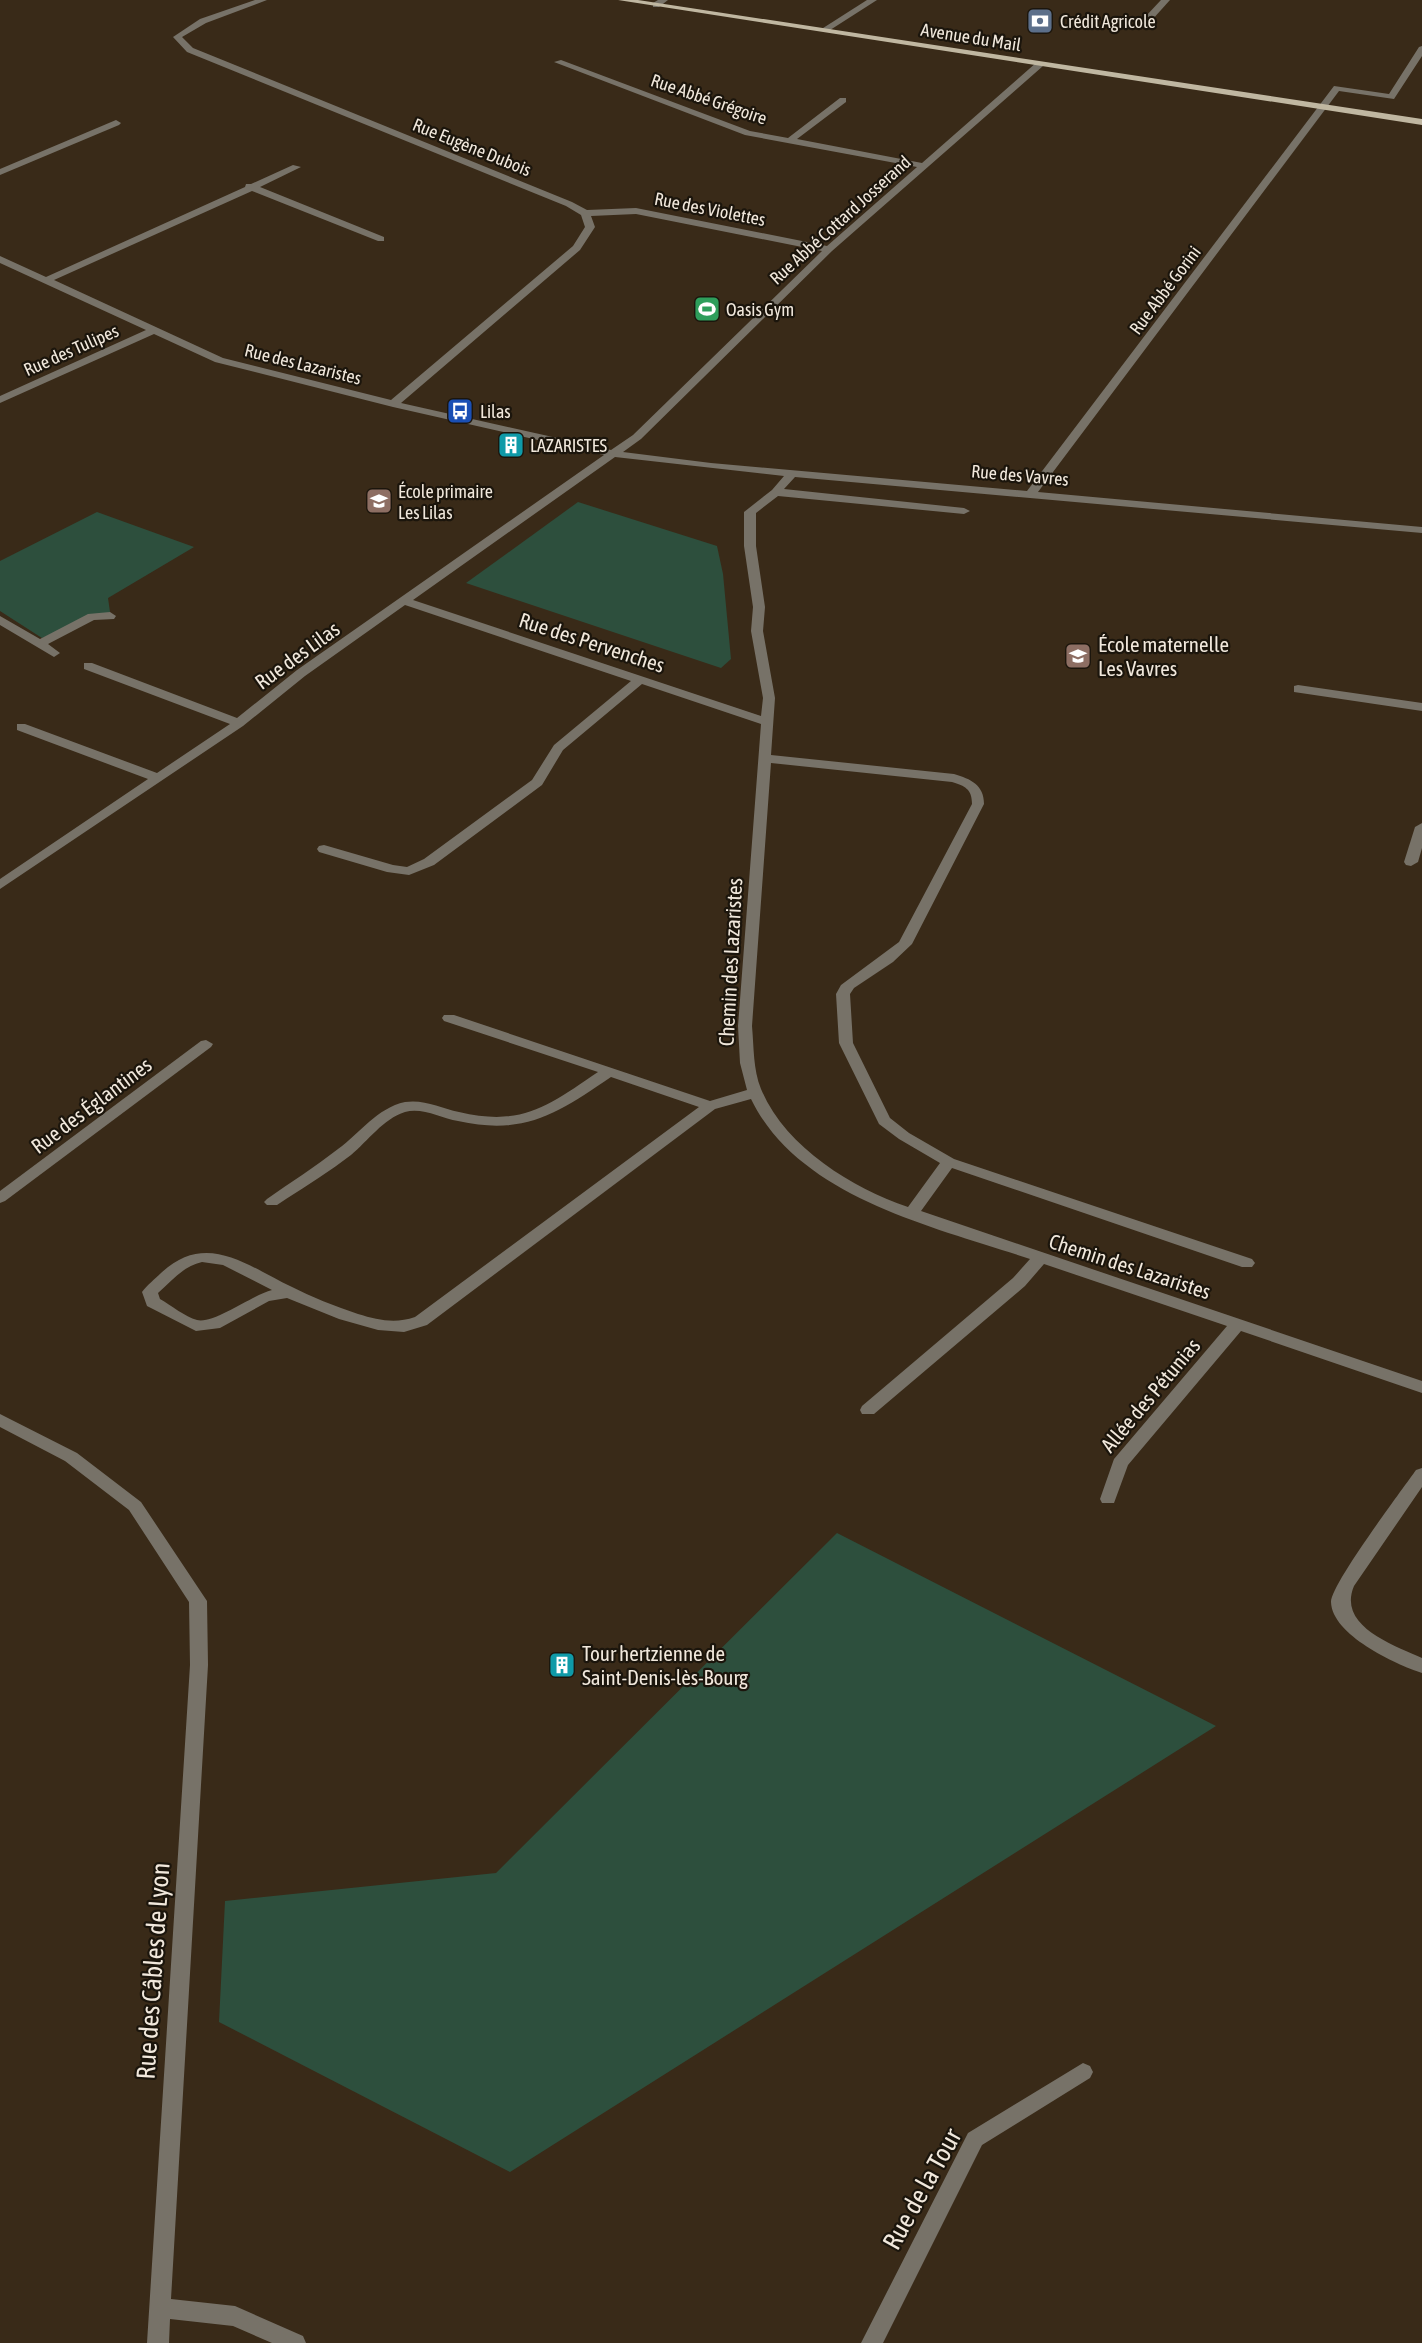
<svg xmlns="http://www.w3.org/2000/svg" width="1422" height="2343" font-family="'Asap Condensed',sans-serif">
	<rect width="100%" height="100%" fill="#392a18"/>
	<g fill="#2d4f3d">
		<polygon points="578,502 717,546 723,574 731,659 721,668 466,583"/>
		<polygon points="97,512 194,547 108,598 110,612 42,638 0,611 0,561"/>
		<polygon points="837,1533 1216,1726 510,2172 219,2022 225,1901 496,1873"/>
	</g>
	<g fill="none" stroke-linecap="round" stroke-linejoin="round">
		<g fill="#777268" fill-rule="evenodd">
			<path d="M255,0H267L206,23L182,37L193,48L572,202L587,210L636,208L827,246L917,167L745,135L554,62L561,60L750,131L788,138L840,98H846V102L797,139L922,163L1037,62H1043V66L832,251L641,439L623,452L711,463L1027,491L1334,86L1389,94L1419,47L1422,46V56L1394,99L1339,91L1038,492L1422,527V533L795,477L784,489L964,508L970,511L964,514L778,496L756,513V546L765,607L763,631L775,698L771,755L954,774C971,779 984,785 984,804L912,944L893,962L854,988L850,994L853,1043L890,1118L909,1133L954,1159L1252,1259L1255,1263L1252,1267H1242L952,1168L921,1211L1422,1381V1393L1241,1331L1128,1465L1114,1503H1102L1100,1499L1114,1459L1227,1326L1044,1264L1025,1286L874,1414H862L860,1410L862,1406L1013,1278L1030,1259C935,1227 799,1198 751,1099L715,1109L427,1325L404,1332L378,1330L339,1319L287,1298L269,1301L220,1328L196,1331L147,1306L142,1292C147,1285 155,1279 161,1273C206,1231 246,1265 290,1286C312,1297 334,1306 358,1314C378,1320 395,1324 415,1317L699,1107L611,1077C558,1113 525,1136 458,1121C441,1118 422,1107 405,1112C383,1119 368,1141 351,1155C330,1171 308,1185 286,1199L277,1205H267L264,1202L267,1199C291,1182 315,1167 338,1149C360,1133 377,1108 405,1102C424,1099 441,1108 459,1112C522,1127 548,1106 598,1072L444,1021L442,1018L444,1015H454L710,1101L747,1090L740,1063L738,1026L761,724L642,684L563,750L542,785L434,865L409,875L387,872L319,852L317,849L319,846L324,845L393,865L407,867L424,859L532,780L554,745L631,681L405,605L305,676L243,726L0,889V879L148,779L17,730V724H25L157,773L230,724L84,669V663H92L237,718L297,670L604,455L393,407L215,362L154,334L0,403V396L146,330L0,263V256L46,277L245,187L246,184H251L293,165L301,167L260,187L384,237V241H378L252,191L54,280L223,358L391,400L573,246L585,227L581,215L566,206L187,52L173,37L200,19ZM636,214L822,251L633,435L611,450L401,403L580,250L595,227L591,216ZM615,457L784,476L772,490L744,512V546L753,607L751,631L763,698L761,716L413,600ZM771,763L952,782C965,786 972,789 972,804L899,942L841,985L836,994L839,1043L879,1124L899,1139L940,1163L908,1207C852,1188 785,1147 761,1089C753,1069 754,1048 752,1026ZM202,1262L223,1265L272,1290C252,1295 215,1324 197,1320C185,1317 171,1305 160,1299L158,1293C172,1281 183,1266 202,1262Z"/>
			<polygon points="658,0 668,0 659,7 653,7 653,3"/>
			<polygon points="867,0 877,0 827,32 820,30"/>
			<polygon points="1161,0 1170,0 1152,20 1146,20 1146,16"/>
			<polygon points="116,120 121,123 119,125 0,175 0,169"/>
			<polygon points="110,612 116,616 114,619 94,620 48,644 60,653 54,657 0,625 0,616 40,639 88,614"/>
			<polygon points="1298,685 1422,703 1422,711 1294,692 1294,686"/>
			<polygon points="1422,823 1422,848 1418,862 1411,866 1406,865 1404,862 1415,827"/>
			<polygon points="206,1040 213,1044 211,1047 5,1201 0,1203 0,1191 201,1041"/>
			<polygon points="0,1414 77,1453 141,1502 207,1601 208,1665 171,2299 235,2306 303,2336 306,2343 272,2343 233,2326 170,2319 169,2343 147,2343 190,1665 189,1602 129,1510 65,1461 0,1427"/>
			<path d="M1422,1468V1487L1354,1586C1337,1626 1393,1645 1422,1658V1673C1395,1664 1332,1635 1331,1602C1331,1584 1402,1490 1416,1470Z"/>
			<polygon points="1083,2063 1090,2066 1093,2072 1090,2078 982,2145 883,2343 861,2343 968,2133"/>
		</g>
		<polygon fill="#c0b7a1" fill-rule="evenodd" points="618,0 638,0 1422,119 1422,125"/>
	</g>
	<defs>
		<symbol id="bank-square" viewBox="-11 -11 22 22"><rect x="-9" y="-9" width="18" height="18" rx="4" fill="#5c6f8a" stroke="#1b150c"/><path d="M-6-4H6V4H-6ZM0-2.3a2.3 2.3 0 1 0 0 4.6a2.3 2.3 0 1 0 0-4.6Z" fill="#fff"/></symbol>
		<symbol id="stadium-square" viewBox="-11 -11 22 22"><rect x="-9" y="-9" width="18" height="18" rx="4" fill="#2e9e5b" stroke="#1b150c"/><path d="M0-5a6.5 5 0 1 0 0 10a6.5 5 0 1 0 0-10ZM-3.5-1.8h7v3.6h-7Z" fill="#fff"/></symbol>
		<symbol id="bus-square" viewBox="-11 -11 22 22"><rect x="-9" y="-9" width="18" height="18" rx="4" fill="#1a4fb4" stroke="#1b150c"/><path d="M-5-6H5V4H4V6H2V4H-2V6H-4V4H-5ZM-3.5-4V0h7V-4ZM-3.5 1.2v1.5H-2V1.2ZM2 1.2v1.5H3.5V1.2Z" fill="#fff"/></symbol>
		<symbol id="building-square" viewBox="-11 -11 22 22"><rect x="-9" y="-9" width="18" height="18" rx="4" fill="#0f9aa8" stroke="#1b150c"/><path d="M-4-6H4V6H1V3H-1V6H-4ZM-2.5-4.3h1.7v1.8h-1.7ZM.8-4.3h1.7v1.8H.8ZM-2.5-1h1.7V.8h-1.7ZM.8-1h1.7V.8H.8Z" fill="#fff"/></symbol>
		<symbol id="school-square" viewBox="-11 -11 22 22"><rect x="-9" y="-9" width="18" height="18" rx="4" fill="#8d6e63" stroke="#1b150c"/><path d="M0-5L7-2L0 1L-7-2ZM-4 1L0 2.5L4 1V4Q0 6-4 4Z" fill="#fff"/></symbol>
	</defs>
	<g fill-rule="evenodd">
		<use href="#bank-square" x="1025" y="6" width="30" height="30"/>
		<use href="#stadium-square" x="692" y="294" width="30" height="30"/>
		<use href="#bus-square" x="445" y="396" width="30" height="30"/>
		<use href="#building-square" x="496" y="430" width="30" height="30"/>
		<use href="#school-square" x="364" y="486" width="30" height="30"/>
		<use href="#school-square" x="1063" y="641" width="30" height="30"/>
		<use href="#building-square" x="547" y="1650" width="30" height="30"/>
	</g>
	<g text-anchor="middle" dominant-baseline="central" stroke-width="4.5" stroke-linejoin="round" paint-order="stroke">
		<g font-size="18" fill="#f1e8dc" stroke="#1b150c" text-anchor="start">
			<text x="1060" y="21">Crédit Agricole</text>
			<text x="726" y="309">Oasis Gym</text>
			<text x="480" y="411">Lilas</text>
			<text x="530" y="445">LAZARISTES</text>
			<text x="398" y="491">École primaire<tspan x="398" dy="21">Les Lilas</tspan></text>
		</g>
		<g font-size="18" fill="#f1e8dc" stroke="#1b150c">
			<text transform="translate(971 37) rotate(9)">Avenue du Mail</text>
			<text transform="translate(709 99) rotate(19)">Rue Abbé Grégoire</text>
			<text transform="translate(472 147) rotate(22)">Rue Eugène Dubois</text>
			<text transform="translate(710 209) rotate(11)">Rue des Violettes</text>
			<text transform="translate(840 220) rotate(-42)">Rue Abbé Cottard Josserand</text>
			<text transform="translate(1165 290) rotate(-53)">Rue Abbé Gorini</text>
			<text transform="translate(71 350) rotate(-24)">Rue des Tulipes</text>
			<text transform="translate(303 364) rotate(14)">Rue des Lazaristes</text>
			<text transform="translate(1020 475) rotate(5)">Rue des Vavres</text>
		</g>
		<g font-size="21" fill="#f1e8dc" stroke="#1b150c">
			<text transform="translate(592 642) rotate(18)">Rue des Pervenches</text>
			<text transform="translate(297 655) rotate(-36)">Rue des Lilas</text>
			<text transform="translate(730 962) rotate(-87)">Chemin des Lazaristes</text>
			<text transform="translate(91 1105) rotate(-37)">Rue des Églantines</text>
			<text transform="translate(1130 1266) rotate(18)">Chemin des Lazaristes</text>
			<text transform="translate(1150 1395) rotate(-50)">Allée des Pétunias</text>
		</g>
		<g font-size="21" fill="#f1e8dc" stroke="#1b150c" text-anchor="start">
			<text x="1098" y="644">École maternelle<tspan x="1098" dy="24">Les Vavres</tspan></text>
			<text x="582" y="1653">Tour hertzienne de<tspan x="582" dy="24">Saint-Denis-lès-Bourg</tspan></text>
		</g>
		<g font-size="26" fill="#f1e8dc" stroke="#1b150c">
			<text transform="translate(153 1971) rotate(-86)">Rue des Câbles de Lyon</text>
			<text transform="translate(922 2189) rotate(-61)">Rue de la Tour</text>
		</g>
	</g>
</svg>
